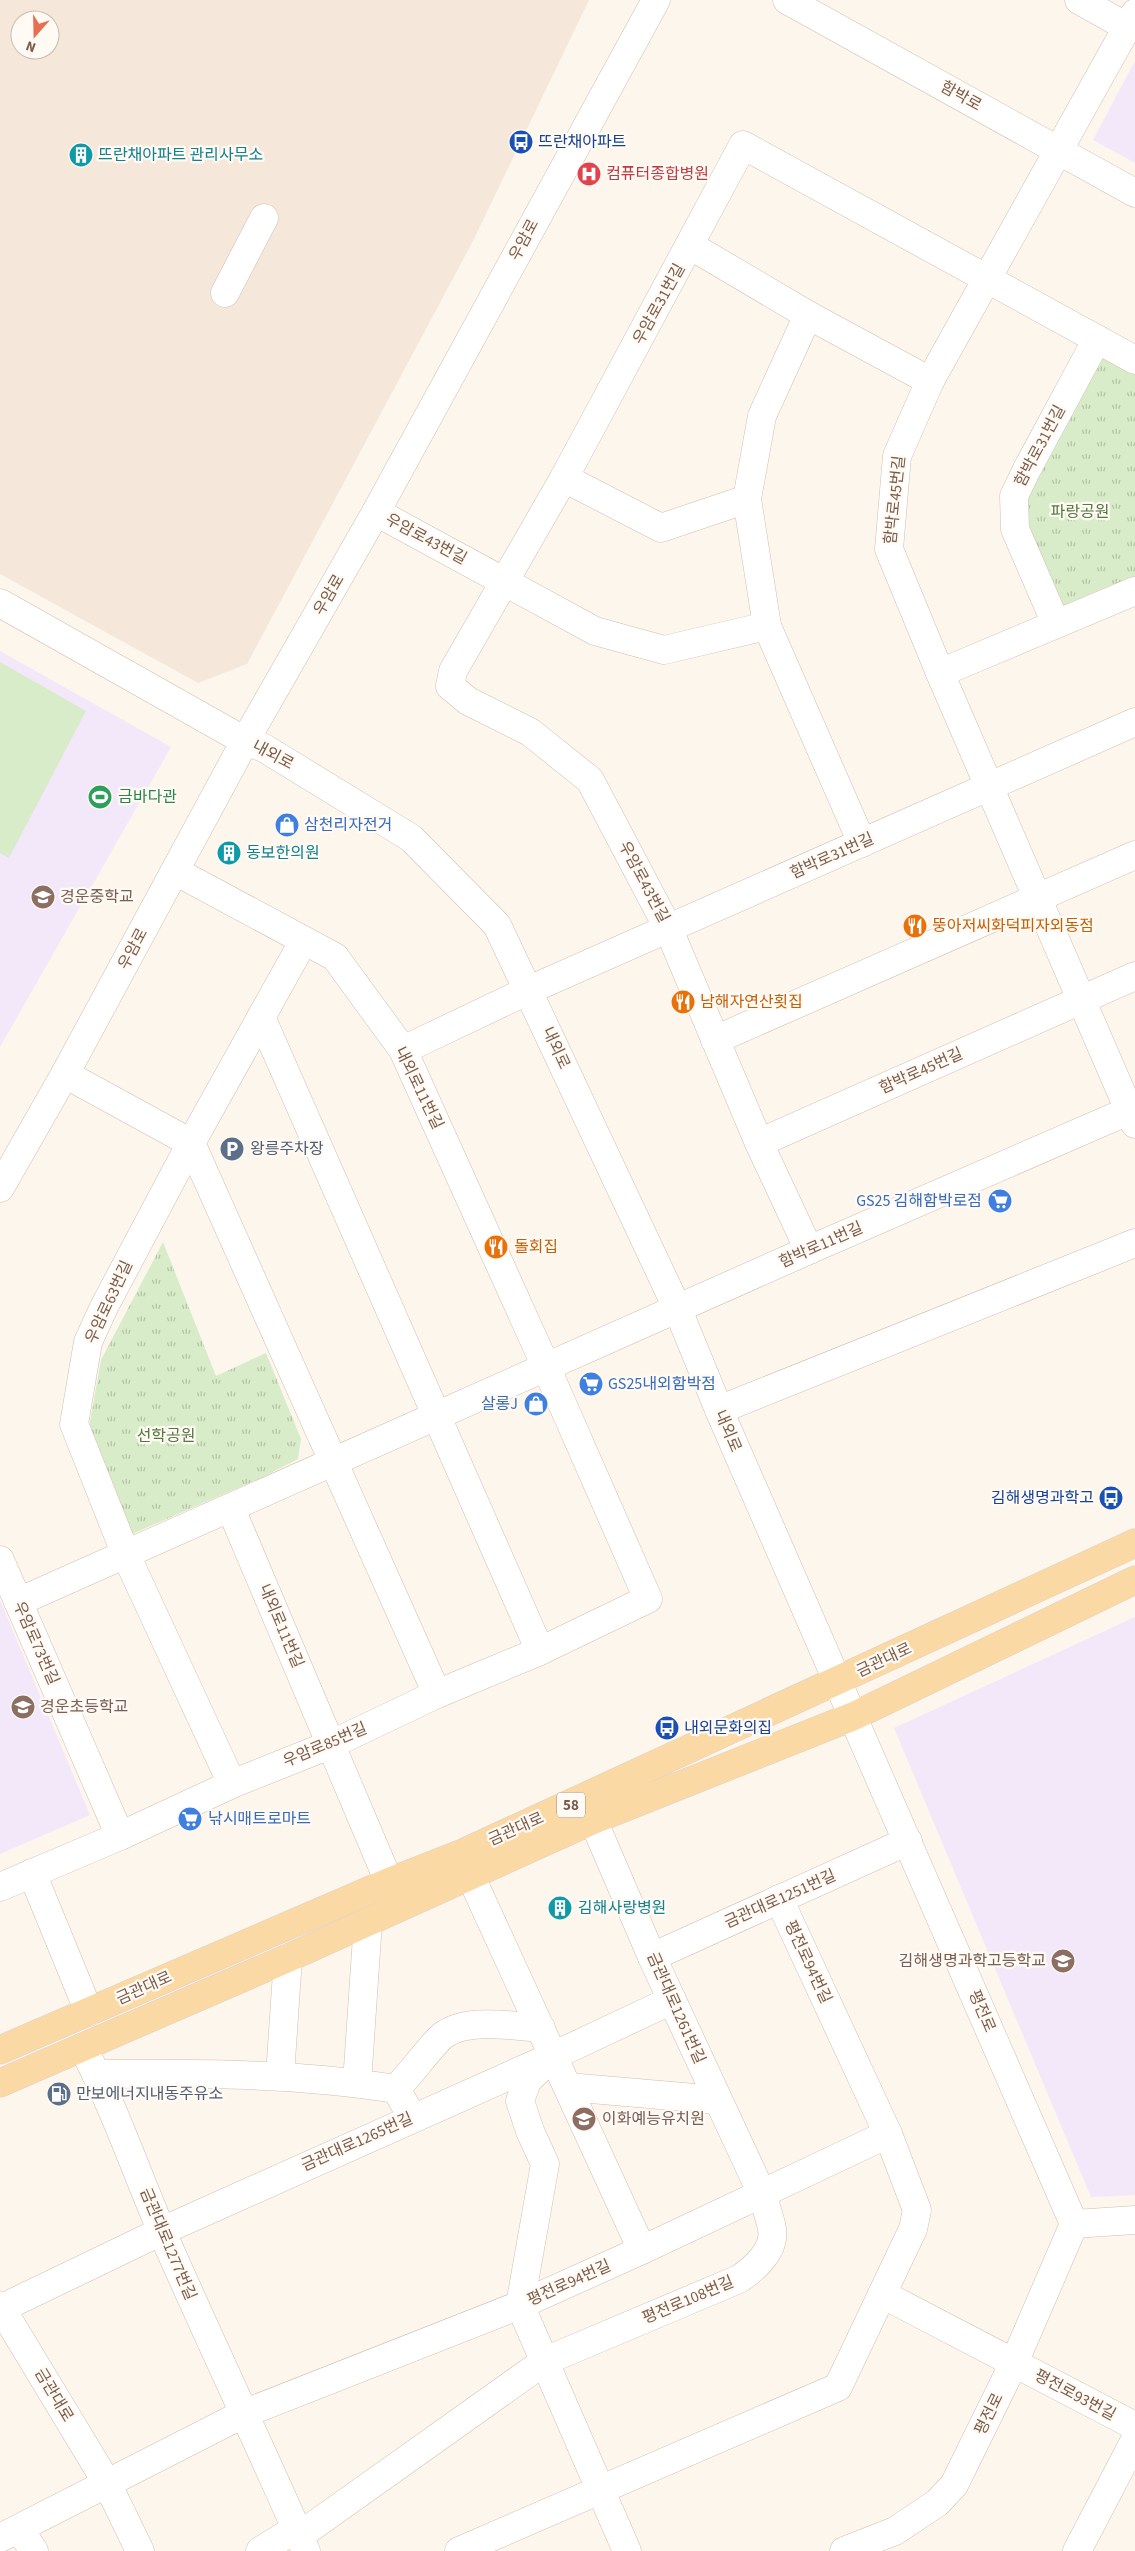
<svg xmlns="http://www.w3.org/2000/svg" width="1135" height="2551" font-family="'Source Sans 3','Noto Sans KR',sans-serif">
	<defs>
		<pattern id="grass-tufts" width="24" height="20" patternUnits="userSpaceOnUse" patternTransform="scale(1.25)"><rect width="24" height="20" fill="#d8ecc9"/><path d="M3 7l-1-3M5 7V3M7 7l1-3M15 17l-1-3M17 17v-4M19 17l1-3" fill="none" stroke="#b4c2a5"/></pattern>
	</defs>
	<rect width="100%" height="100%" fill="#fdf6ec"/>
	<path fill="#f5e8da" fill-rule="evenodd" d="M0,0H589L473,241L247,664L198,683L0,574ZM20,20H50V50H20Z"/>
	<g fill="#f3e8fa">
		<polygon points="1135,61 1135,163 1093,140"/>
		<polygon points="0,651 171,747 0,1047"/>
		<polygon points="0,1600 90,1815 0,1854"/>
		<polygon points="1135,1617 1135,2195 1091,2197 894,1728"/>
	</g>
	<g fill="url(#grass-tufts)">
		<polygon points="1096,350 1135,369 1135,582 1074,608 1054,603 1024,519 1027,490"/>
		<polygon points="163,1242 216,1376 266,1353 301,1439 298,1459 263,1477 132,1534 88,1433 101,1360"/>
	</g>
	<polygon fill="#d8ecc9" points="0,662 86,711 9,858 0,853"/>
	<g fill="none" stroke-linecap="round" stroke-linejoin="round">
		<defs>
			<g id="minor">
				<polyline points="787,0 1135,193"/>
				<polyline points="1079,0 1127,27"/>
				<polyline points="1135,13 930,381 897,456 889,549 940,673 1135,1124"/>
				<polyline points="691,246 808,315 762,416 747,499 767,626"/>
				<polyline points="225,293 264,218"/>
				<polyline points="808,315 930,381"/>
				<polyline points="564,478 661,528 747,499"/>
				<polyline points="376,512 595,631 664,650 767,626 862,843"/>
				<polyline points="0,603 245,741 264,748 411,838 497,925 678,1310 719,1410 1074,2224 1135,2220"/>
				<polyline points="1056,624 1015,529 1014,496 1027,469 1097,339"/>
				<polyline points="940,673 1135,591"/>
				<polyline points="261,1017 540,1651"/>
				<polyline points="715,1040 1135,855"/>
				<polyline points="403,1050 529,990 1135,722"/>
				<polyline points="65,1074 191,1143 437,1694"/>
				<polyline points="759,1143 1135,976"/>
				<polyline points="0,1188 65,1074 245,741 376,512 656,0"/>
				<polyline points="809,1250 759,1143 669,930 590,780 530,732 468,701 450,686 453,671 564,478 743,145 1135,360"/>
				<polyline points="719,1410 1135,1243"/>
				<polyline points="231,1509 389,1882"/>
				<polyline points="0,1560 120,1836"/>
				<polyline points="18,1602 809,1250 1135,1108"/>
				<polyline points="232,1784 126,1555 74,1424 88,1342 104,1307 191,1143 303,942"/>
				<polyline points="32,1873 89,2012"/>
				<polyline points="471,1877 642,2250"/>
				<polyline points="0,1887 120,1836 232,1784 332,1744 437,1694 540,1651 648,1599 547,1369 403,1050 335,957 175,871"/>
				<polyline points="652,1957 908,1841"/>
				<path d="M83,2048C114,2107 136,2171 162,2232C209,2339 259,2444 306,2551"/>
				<path d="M96,2074C197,2073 297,2073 396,2089L412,2117"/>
				<polyline points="280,2075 288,1958"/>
				<polyline points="357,2083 368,1922"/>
				<polyline points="568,2087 718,2100"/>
				<path d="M396,2089C411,2073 424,2055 439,2039C461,2016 512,2026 541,2028"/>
				<polyline points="882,2294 1135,2426"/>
				<polyline points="0,2306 107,2483 140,2551"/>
				<polyline points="0,2309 162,2231 542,2061"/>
				<polyline points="19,2529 34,2551"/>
				<path d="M299,2536L545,2361L739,2279C754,2269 776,2250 772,2229C770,2217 765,2205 762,2194L652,1957L593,1820"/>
				<polyline points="0,2538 243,2414 520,2305 642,2250 888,2134"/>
				<polyline points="260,2551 297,2528"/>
				<polyline points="459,2551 838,2387 913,2229 917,2210 888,2134 779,1899"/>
				<polyline points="627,2551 520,2305 545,2164 530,2131 520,2101 527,2081 553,2056 672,2000"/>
				<polyline points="844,2551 895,2531 937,2503 954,2485 1014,2363 1074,2224"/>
				<polyline points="1077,2551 1135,2440"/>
			</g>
			<g id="major">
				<polyline points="0,2050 389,1882 463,1853 1135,1543"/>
				<polyline points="0,2083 288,1958 593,1820 854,1716 1135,1580"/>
			</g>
		</defs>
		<use href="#minor" stroke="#d1beb0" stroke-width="29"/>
		<use href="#major" stroke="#dad1cd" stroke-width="29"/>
		<use href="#minor" stroke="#fff" stroke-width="28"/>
		<use href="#major" stroke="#fbd9a5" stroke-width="28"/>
	</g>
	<defs>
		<symbol id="bus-disc" viewBox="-11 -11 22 22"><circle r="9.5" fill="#1a4fb4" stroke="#fffaf3"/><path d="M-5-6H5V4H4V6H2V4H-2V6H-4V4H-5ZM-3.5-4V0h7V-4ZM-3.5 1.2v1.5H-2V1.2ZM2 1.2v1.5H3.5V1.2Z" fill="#fff"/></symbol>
		<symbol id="building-disc" viewBox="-11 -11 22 22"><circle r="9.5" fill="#0f9aa8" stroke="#fffaf3"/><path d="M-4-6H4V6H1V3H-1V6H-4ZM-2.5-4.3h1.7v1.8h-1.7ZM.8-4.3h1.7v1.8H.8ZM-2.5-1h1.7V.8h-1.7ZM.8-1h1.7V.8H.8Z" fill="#fff"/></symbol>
		<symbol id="hospital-disc" viewBox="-11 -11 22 22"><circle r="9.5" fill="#e0444e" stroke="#fffaf3"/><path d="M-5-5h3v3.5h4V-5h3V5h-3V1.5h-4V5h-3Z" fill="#fff"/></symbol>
		<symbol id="stadium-disc" viewBox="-11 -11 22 22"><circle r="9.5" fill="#2e9e5b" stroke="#fffaf3"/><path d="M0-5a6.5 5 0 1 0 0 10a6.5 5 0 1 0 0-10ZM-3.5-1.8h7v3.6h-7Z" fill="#fff"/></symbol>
		<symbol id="shop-disc" viewBox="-11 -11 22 22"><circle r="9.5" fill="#3f7fe0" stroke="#fffaf3"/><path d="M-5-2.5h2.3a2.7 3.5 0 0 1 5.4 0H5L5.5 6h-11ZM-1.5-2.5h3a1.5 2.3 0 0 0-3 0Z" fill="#fff"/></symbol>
		<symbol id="school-disc" viewBox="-11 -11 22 22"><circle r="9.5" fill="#8d6e63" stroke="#fffaf3"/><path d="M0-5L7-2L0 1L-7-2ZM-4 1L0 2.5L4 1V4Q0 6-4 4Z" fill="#fff"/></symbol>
		<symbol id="restaurant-disc" viewBox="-11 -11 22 22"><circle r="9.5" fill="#e8710a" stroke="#fffaf3"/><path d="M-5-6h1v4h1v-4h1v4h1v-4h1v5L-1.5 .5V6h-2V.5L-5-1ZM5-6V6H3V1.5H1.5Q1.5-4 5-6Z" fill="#fff"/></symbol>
		<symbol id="parking-disc" viewBox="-11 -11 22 22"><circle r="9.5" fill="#5c6f8a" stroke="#fffaf3"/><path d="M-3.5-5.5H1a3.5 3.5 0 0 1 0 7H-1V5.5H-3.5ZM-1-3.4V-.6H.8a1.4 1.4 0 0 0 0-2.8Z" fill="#fff"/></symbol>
		<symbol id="supermarket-disc" viewBox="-11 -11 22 22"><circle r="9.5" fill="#3f7fe0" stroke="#fffaf3"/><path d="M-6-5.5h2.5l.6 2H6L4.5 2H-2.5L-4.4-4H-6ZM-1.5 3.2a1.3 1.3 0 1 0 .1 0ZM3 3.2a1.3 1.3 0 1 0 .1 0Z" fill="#fff"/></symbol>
		<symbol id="fuel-disc" viewBox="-11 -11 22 22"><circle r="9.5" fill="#5c6f8a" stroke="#fffaf3"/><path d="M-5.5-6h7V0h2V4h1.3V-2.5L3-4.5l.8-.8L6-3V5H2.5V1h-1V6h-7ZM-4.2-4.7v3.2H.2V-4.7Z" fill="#fff"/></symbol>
	</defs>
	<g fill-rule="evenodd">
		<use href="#bus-disc" x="507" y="128" width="28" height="28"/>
		<use href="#building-disc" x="67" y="141" width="28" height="28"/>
		<use href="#hospital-disc" x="575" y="160" width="28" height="28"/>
		<use href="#stadium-disc" x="86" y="783" width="28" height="28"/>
		<use href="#shop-disc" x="273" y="811" width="28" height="28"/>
		<use href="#building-disc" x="215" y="839" width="28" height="28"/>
		<use href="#school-disc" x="29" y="883" width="28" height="28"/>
		<use href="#restaurant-disc" x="901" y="912" width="28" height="28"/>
		<use href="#restaurant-disc" x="669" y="988" width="28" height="28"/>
		<use href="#parking-disc" x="218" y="1135" width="28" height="28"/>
		<use href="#supermarket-disc" x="986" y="1187" width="28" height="28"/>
		<use href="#restaurant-disc" x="482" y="1233" width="28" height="28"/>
		<use href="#supermarket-disc" x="577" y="1370" width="28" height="28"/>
		<use href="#shop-disc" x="522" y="1390" width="28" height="28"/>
		<use href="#bus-disc" x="1097" y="1484" width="28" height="28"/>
		<use href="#school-disc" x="9" y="1693" width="28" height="28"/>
		<use href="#bus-disc" x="653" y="1714" width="28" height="28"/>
		<use href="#supermarket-disc" x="176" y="1805" width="28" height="28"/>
		<use href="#building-disc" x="546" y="1894" width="28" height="28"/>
		<use href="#school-disc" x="1049" y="1947" width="28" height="28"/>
		<use href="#fuel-disc" x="45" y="2080" width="28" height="28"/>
		<use href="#school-disc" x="570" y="2105" width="28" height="28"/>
	</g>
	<g text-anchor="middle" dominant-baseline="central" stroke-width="4.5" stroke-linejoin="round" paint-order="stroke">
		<rect fill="#fffaf3" stroke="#a28b7f" stroke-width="1" x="557" y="1792.5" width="28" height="25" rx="4"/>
		<g font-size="15" font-weight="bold" fill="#7a5c4d">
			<text x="571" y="1805">58</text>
		</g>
		<g font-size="16" fill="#7a5c4d" stroke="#fffaf3">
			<text transform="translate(961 96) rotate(29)">함박로</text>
			<text transform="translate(524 240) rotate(-62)">우암로</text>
			<text transform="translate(659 304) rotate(-61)">우암로31번길</text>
			<text transform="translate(1040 446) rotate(-62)">함박로31번길</text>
			<text transform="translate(895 500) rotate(-84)">함박로45번길</text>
			<text transform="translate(426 539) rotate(28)">우암로43번길</text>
			<text transform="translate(329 595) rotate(-60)">우암로</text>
			<text transform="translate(273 755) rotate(28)">내외로</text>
			<text transform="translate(832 856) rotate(-24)">함박로31번길</text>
			<text transform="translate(644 882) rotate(62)">우암로43번길</text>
			<text transform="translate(133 949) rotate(-62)">우암로</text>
			<text transform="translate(556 1048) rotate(65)">내외로</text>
			<text transform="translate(921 1071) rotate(-24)">함박로45번길</text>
			<text transform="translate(419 1088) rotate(64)">내외로11번길</text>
			<text transform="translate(821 1245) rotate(-24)">함박로11번길</text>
			<text transform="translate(109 1302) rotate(-65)">우암로63번길</text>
			<text transform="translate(728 1431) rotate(67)">내외로</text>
			<text transform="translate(281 1626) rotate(67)">내외로11번길</text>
			<text transform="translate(36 1643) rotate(66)">우암로73번길</text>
			<text transform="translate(884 1660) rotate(-25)">금관대로</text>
			<text transform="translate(325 1745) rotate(-23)">우암로85번길</text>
			<text transform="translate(516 1829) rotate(-24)">금관대로</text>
			<text transform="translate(780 1899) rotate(-24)">금관대로1251번길</text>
			<text transform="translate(808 1962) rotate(65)">평전로94번길</text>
			<text transform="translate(144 1988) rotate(-24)">금관대로</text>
			<text transform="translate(676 2008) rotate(66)">금관대로1261번길</text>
			<text transform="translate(982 2011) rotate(67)">평전로</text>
			<text transform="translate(357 2142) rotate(-24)">금관대로1265번길</text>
			<text transform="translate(168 2244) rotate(67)">금관대로1277번길</text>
			<text transform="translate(569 2283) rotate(-24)">평전로94번길</text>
			<text transform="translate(688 2300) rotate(-23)">평전로108번길</text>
			<text transform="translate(54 2395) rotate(59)">금관대로</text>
			<text transform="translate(1075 2395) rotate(28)">평전로93번길</text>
			<text transform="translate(989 2414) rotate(-64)">평전로</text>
		</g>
		<g font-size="16" fill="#164399" stroke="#fffaf3" text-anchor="start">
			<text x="538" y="142">뜨란채아파트</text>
			<text x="1094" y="1498" text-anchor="end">김해생명과학고</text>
			<text x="684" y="1728">내외문화의집</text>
		</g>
		<g font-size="16" fill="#0d838f" stroke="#fffaf3" text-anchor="start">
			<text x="98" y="155">뜨란채아파트 관리사무소</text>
			<text x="246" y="853">동보한의원</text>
			<text x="578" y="1908">김해사랑병원</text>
		</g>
		<g font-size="16" fill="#be3a42" stroke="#fffaf3" text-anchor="start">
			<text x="606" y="174">컴퓨터종합병원</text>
		</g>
		<g font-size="16" fill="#537a41" stroke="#fffaf3">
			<text x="1080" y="512">파랑공원</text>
			<text x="166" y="1436">선학공원</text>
		</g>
		<g font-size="16" fill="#27864d" stroke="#fffaf3" text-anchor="start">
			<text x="118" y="797">금바다관</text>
		</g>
		<g font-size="16" fill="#366cbe" stroke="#fffaf3" text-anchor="start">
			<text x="304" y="825">삼천리자전거</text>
			<text x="982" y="1201" text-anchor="end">GS25 김해함박로점</text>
			<text x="608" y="1384">GS25내외함박점</text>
			<text x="518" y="1404" text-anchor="end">살롱J</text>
			<text x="208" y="1819">낚시매트로마트</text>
		</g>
		<g font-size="16" fill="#785e54" stroke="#fffaf3" text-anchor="start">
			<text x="60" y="897">경운중학교</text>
			<text x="40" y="1707">경운초등학교</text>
			<text x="1046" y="1961" text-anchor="end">김해생명과학고등학교</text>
			<text x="602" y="2119">이화예능유치원</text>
		</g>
		<g font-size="16" fill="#c56008" stroke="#fffaf3" text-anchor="start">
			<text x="932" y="926">뚱아저씨화덕피자외동점</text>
			<text x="700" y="1002">남해자연산횟집</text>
			<text x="514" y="1247">돌회집</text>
		</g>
		<g font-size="16" fill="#4e5e75" stroke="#fffaf3" text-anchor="start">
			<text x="250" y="1149">왕릉주차장</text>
			<text x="76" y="2094">만보에너지내동주유소</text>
		</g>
	</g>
	<g transform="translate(35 35) rotate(200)"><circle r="24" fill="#fffaf3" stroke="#cabbb1"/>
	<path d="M0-4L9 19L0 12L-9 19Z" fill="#e76f51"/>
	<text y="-8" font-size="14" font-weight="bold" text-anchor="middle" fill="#7a5c4d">N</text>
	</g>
</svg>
